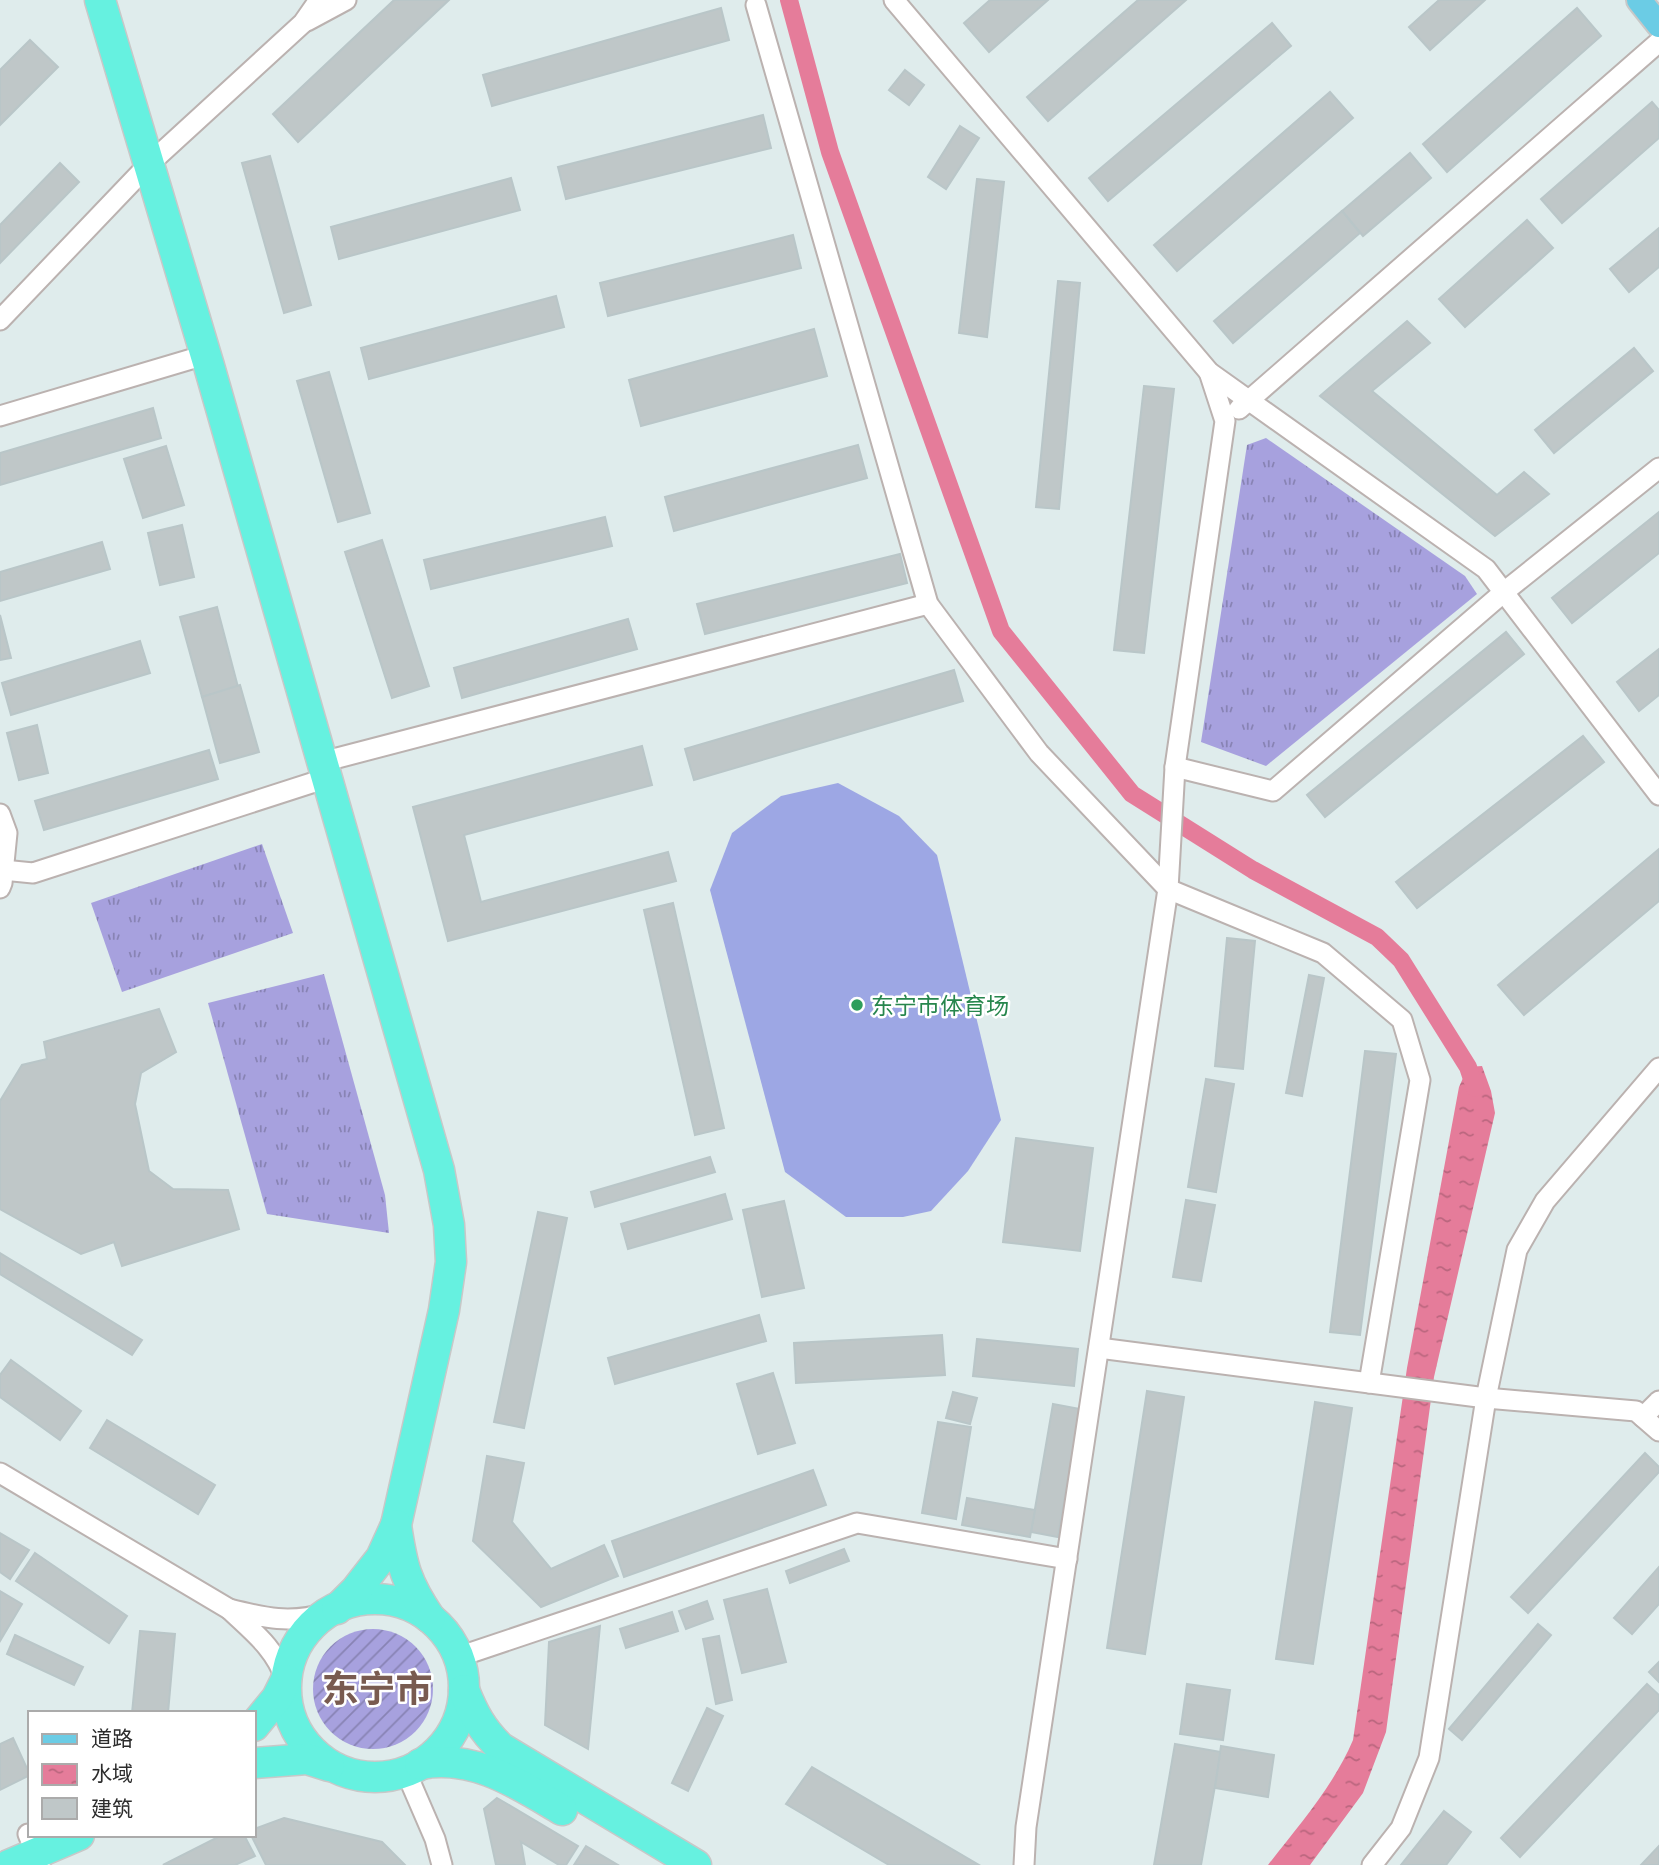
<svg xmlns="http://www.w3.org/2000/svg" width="1659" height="1865" font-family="Barlow,'Noto Sans SC',sans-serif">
	<defs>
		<pattern id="grass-tufts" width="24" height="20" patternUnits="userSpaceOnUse" patternTransform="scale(1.75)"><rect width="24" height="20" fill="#a7a1de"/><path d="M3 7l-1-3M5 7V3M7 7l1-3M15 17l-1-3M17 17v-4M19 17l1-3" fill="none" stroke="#8883b4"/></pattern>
		<pattern id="garden-furrows" width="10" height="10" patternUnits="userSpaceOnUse" patternTransform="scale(1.75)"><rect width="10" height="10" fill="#a7a1de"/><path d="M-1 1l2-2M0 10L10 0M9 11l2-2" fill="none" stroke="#8883b4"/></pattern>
		<pattern id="water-ripples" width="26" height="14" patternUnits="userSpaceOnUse" patternTransform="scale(1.75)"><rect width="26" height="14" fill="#e57c9a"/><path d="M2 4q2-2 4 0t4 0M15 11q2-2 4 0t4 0" fill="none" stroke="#ba667e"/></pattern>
	</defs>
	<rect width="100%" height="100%" fill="#dfecec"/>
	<g fill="url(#grass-tufts)">
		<polygon points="1266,438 1465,576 1477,594 1266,766 1201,742 1247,445"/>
		<polygon points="262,844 293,933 122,992 91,903"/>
		<polygon points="324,974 385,1195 389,1233 267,1214 208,1003"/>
	</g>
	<circle fill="url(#garden-furrows)" cx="373" cy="1689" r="60"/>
	<polygon fill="#9da7e4" points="838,783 899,816 937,855 1001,1120 968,1171 931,1211 903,1217 846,1217 785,1172 710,890 732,833 781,796"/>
	<path fill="url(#water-ripples)" d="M1482,1066L1491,1091L1495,1113L1434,1377L1386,1732L1363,1793L1310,1865H1268C1299,1825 1333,1787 1353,1740L1407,1368L1459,1087L1468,1067Z"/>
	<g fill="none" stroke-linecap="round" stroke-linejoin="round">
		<polyline stroke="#e57c9a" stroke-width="18" points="789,0 830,152 1001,631 1132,794 1253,870 1377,937 1401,960 1468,1067 1475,1088"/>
	</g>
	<g fill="#bfc7c8" stroke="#b9c6c8" stroke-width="2">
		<polygon points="394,0 449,0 298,142 273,114"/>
		<polygon points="990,0 1048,0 989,52 964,23"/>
		<polygon points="1138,0 1186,0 1048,121 1027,97"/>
		<polygon points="1439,0 1485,0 1430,50 1409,27"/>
		<polygon points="721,8 729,40 492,106 483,75"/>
		<polygon points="1577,8 1601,36 1447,172 1423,144"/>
		<polygon points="1272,23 1291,46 1108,201 1089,178"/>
		<polygon points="30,40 58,67 0,125 0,70"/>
		<polygon points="905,70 924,85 909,105 889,90"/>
		<polygon points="1330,92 1353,118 1177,271 1154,245"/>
		<polygon points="1652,102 1659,110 1659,138 1562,223 1541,199"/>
		<polygon points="763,115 771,148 566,199 558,167"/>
		<polygon points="960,126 979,138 946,189 928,177"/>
		<polygon points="1410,153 1431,178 1363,236 1342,211"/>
		<polygon points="270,156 311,305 284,313 242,163"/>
		<polygon points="60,163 79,182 0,263 0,225"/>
		<polygon points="511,178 520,210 339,259 331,227"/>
		<polygon points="977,179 1004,182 987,337 959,333"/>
		<polygon points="1342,211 1360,233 1233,343 1214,321"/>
		<polygon points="1527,220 1553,248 1465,327 1439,299"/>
		<polygon points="1659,228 1659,267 1629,292 1610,269"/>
		<polygon points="793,235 801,268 608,316 600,283"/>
		<polygon points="1058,281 1080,283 1059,509 1036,507"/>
		<polygon points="556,296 564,327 369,379 361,348"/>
		<polygon points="1407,321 1430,343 1372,391 1497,495 1524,472 1549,494 1495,536 1320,396"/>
		<polygon points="814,329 827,376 641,426 629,380"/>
		<polygon points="1634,348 1653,371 1554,453 1535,430"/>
		<polygon points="329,372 370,513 338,522 297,381"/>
		<polygon points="1144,386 1174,389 1144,653 1114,650"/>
		<polygon points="153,408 161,438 0,485 0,453"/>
		<polygon points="858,445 867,478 674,531 665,497"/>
		<polygon points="166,446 184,505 143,518 124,459"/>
		<polygon points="1659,512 1659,553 1572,623 1552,598"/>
		<polygon points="605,517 612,546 431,589 424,560"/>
		<polygon points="182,525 194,577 160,585 148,533"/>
		<polygon points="382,540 429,686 392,698 345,552"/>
		<polygon points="102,542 110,569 0,601 0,572"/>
		<polygon points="900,554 907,583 705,634 697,604"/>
		<polygon points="217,607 238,687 202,697 180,617"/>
		<polygon points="0,615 11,658 0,660"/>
		<polygon points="628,619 637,649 462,698 454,668"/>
		<polygon points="1506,632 1524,654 1325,817 1307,795"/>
		<polygon points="140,641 150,673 11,715 2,683"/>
		<polygon points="1659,649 1659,695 1639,711 1617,682"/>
		<polygon points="954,670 963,701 694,780 685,749"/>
		<polygon points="240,685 259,752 220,763 202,697"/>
		<polygon points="37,725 48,773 19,780 7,733"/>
		<polygon points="1583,736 1604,762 1417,908 1396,882"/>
		<polygon points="642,746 652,785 464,835 481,902 668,852 676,881 448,941 413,807"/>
		<polygon points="209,750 218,779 44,830 35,801"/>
		<polygon points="1659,849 1659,901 1524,1015 1498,985"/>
		<polygon points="673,903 724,1128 695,1135 644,910"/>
		<polygon points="1227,938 1255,941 1243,1069 1215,1066"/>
		<polygon points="1309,975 1324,978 1302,1096 1286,1093"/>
		<polygon points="159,1009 176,1052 141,1073 135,1104 149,1171 173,1189 228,1190 239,1229 122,1266 114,1242 81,1254 0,1209 0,1101 22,1065 47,1059 44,1042"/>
		<polygon points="1365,1051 1396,1054 1360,1335 1330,1332"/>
		<polygon points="1206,1079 1234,1084 1216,1192 1188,1187"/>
		<polygon points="1016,1138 1093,1148 1080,1251 1003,1242"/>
		<polygon points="710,1157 715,1172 595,1207 591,1192"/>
		<polygon points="725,1194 732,1219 628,1249 621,1224"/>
		<polygon points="1186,1200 1215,1205 1201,1281 1173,1277"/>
		<polygon points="784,1201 804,1288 762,1297 743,1210"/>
		<polygon points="538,1212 567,1218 524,1428 494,1422"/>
		<polygon points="0,1253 142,1340 132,1355 0,1274"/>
		<polygon points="759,1315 766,1341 615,1384 608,1358"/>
		<polygon points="942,1335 945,1375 796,1383 794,1343"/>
		<polygon points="977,1339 1078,1349 1074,1386 973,1376"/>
		<polygon points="11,1360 81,1411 60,1440 0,1397 0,1375"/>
		<polygon points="773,1373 795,1443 758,1454 737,1384"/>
		<polygon points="1147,1391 1184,1397 1145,1654 1107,1648"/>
		<polygon points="953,1392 977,1398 970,1424 946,1418"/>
		<polygon points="1315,1402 1352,1408 1313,1664 1276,1659"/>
		<polygon points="1053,1404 1080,1409 1058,1537 1031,1532"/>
		<polygon points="107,1420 215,1485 198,1514 90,1448"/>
		<polygon points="938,1422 971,1427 956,1519 922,1513"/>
		<polygon points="1645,1453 1659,1467 1659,1472 1528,1613 1511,1597"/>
		<polygon points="487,1456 524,1463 512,1522 551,1569 604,1545 618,1576 541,1607 473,1541"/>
		<polygon points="813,1470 826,1505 624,1577 612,1541"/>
		<polygon points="967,1498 1035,1510 1030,1537 962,1525"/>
		<polygon points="0,1533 29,1550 10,1579 0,1572"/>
		<polygon points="844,1549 849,1561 790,1583 786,1571"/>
		<polygon points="35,1553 127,1616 109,1643 16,1581"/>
		<polygon points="1659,1567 1659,1604 1632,1634 1614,1618"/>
		<polygon points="767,1589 786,1662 742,1673 724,1600"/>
		<polygon points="0,1591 22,1604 0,1641"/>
		<polygon points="707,1601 713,1619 686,1629 679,1611"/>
		<polygon points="672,1612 678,1631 626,1648 620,1629"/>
		<polygon points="1538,1624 1551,1635 1462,1740 1449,1729"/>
		<polygon points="600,1626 588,1749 545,1725 549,1642"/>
		<polygon points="140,1631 175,1634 168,1713 132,1713"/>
		<polygon points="15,1635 83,1667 74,1685 7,1654"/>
		<polygon points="719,1636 732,1700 716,1704 703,1639"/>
		<polygon points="1659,1662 1659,1682 1649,1672"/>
		<polygon points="1187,1684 1230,1690 1223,1740 1180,1734"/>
		<polygon points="1647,1684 1659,1695 1659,1710 1520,1857 1501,1838"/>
		<polygon points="707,1708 723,1716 688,1791 672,1783"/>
		<polygon points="13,1738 30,1775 0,1790 0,1744"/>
		<polygon points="1175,1744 1221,1752 1201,1865 1154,1865"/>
		<polygon points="1221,1746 1274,1755 1268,1797 1215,1788"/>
		<polygon points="812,1767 979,1865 889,1865 786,1804"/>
		<polygon points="497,1798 578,1846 566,1865 559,1865 521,1842 525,1865 496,1865 484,1809"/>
		<polygon points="1444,1811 1471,1832 1446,1865 1401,1865"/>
		<polygon points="284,1818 382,1842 405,1865 266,1865 251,1835 254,1835 254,1829"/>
		<polygon points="222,1835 244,1835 255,1856 235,1865 163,1865"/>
		<polygon points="586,1846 618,1865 574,1865"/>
		<polygon points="1659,1846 1659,1865 1641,1865"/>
	</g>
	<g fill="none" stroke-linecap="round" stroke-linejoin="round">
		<defs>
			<g id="minor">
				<polyline points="894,0 1209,372 1486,569 1659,795"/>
				<polyline points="756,5 928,604 1039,753 1168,889 1323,953 1402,1020 1420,1080 1369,1383"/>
				<polyline points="307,21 346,0"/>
				<polyline points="0,320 148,165 303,23 319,0"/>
				<polyline points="1239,409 1659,42"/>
				<polyline points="0,416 205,355"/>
				<polyline points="322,762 928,604"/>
				<polyline points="1175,767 1273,791 1504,592 1659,468"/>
				<polyline points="0,814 7,833 2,883 0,888"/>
				<polyline points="3,870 33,873 327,778"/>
				<polyline points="1099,1348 1486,1398 1636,1411 1659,1431"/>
				<polyline points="1643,1417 1659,1401"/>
				<polyline points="0,1473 229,1609"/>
				<polyline points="458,1657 857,1523 1067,1559"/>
				<path d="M286,1680C275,1648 253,1632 229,1609C265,1618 290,1624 327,1613"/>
				<polyline points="406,1772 435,1839 442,1865"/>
				<polyline points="28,1834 40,1864"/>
				<polyline points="1024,1865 1026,1827 1168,889 1175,767 1225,421 1209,372"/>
				<polyline points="1372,1865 1401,1828 1429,1758 1486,1398 1517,1250 1545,1201 1659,1068"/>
			</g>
			<polyline id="major" points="1639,0 1659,25"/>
			<g id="highway">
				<polyline points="100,0 209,366 439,1170 449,1225 451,1262 444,1310 396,1525"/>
				<circle cx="375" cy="1688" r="89"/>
				<path d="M337,1609L356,1590L381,1558L396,1525C402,1566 406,1583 430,1618"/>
				<path d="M464,1690C473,1713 482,1730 501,1748L696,1865"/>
				<polyline points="254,1726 277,1698 286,1680"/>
				<polyline points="254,1763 307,1759 329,1766"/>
				<path d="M420,1764C475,1754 518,1784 562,1810"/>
				<polyline points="9,1865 79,1835"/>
			</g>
		</defs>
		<use href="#minor" stroke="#bbb2b0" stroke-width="23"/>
		<use href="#major" stroke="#c8c8c8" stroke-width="28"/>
		<use href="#highway" stroke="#c8c8c8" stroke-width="33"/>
		<use href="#minor" stroke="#fff" stroke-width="19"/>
		<use href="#major" stroke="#6bcce5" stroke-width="24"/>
		<use href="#highway" stroke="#66f1e0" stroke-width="30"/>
	</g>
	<circle fill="#2e9e5b" stroke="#fff" stroke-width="2.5" cx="857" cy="1005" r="7"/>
	<g text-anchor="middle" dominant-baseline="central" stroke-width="5" stroke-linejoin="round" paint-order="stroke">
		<g font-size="23" fill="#27864d" stroke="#fff" text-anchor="start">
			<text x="871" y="1005">东宁市体育场</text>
		</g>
		<g font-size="37" font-weight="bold" fill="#795b50" stroke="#fff">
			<text x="377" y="1687">东宁市</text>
		</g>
	</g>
	<rect x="28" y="1711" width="228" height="126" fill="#ffffff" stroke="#ababab" stroke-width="2"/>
	<rect x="42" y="1734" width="35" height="10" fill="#6bcce5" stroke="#ababab" stroke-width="2"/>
	<text x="91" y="1746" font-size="21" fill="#2c2c2c">道路</text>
	<rect x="42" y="1764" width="35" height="21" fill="url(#water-ripples)" stroke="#ababab" stroke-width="2"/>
	<text x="91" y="1781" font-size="21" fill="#2c2c2c">水域</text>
	<rect x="42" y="1798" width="35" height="21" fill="#bfc7c8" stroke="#ababab" stroke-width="2"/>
	<text x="91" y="1816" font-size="21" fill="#2c2c2c">建筑</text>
</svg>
